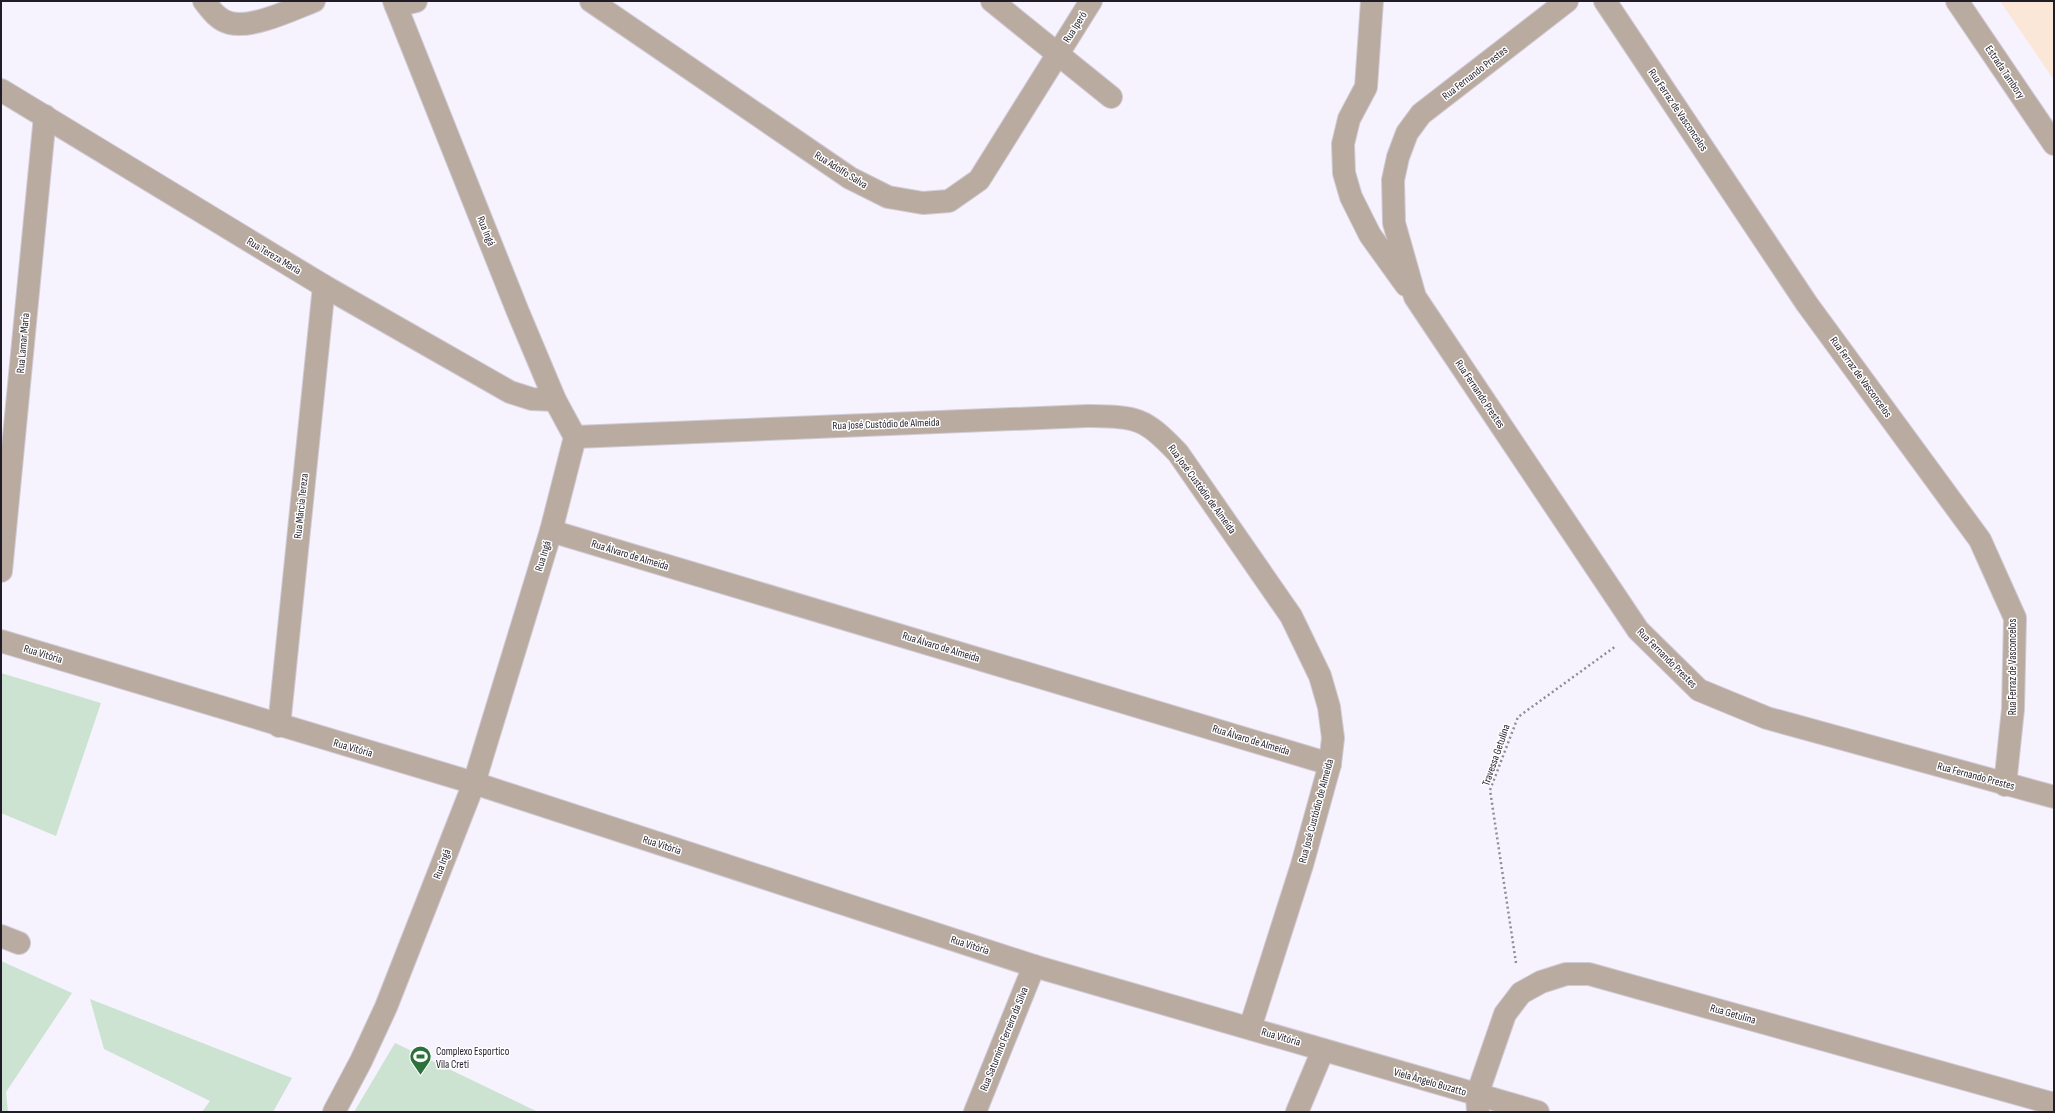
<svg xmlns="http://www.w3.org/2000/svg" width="2055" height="1113" font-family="'Sofia Sans Condensed',sans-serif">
	<rect width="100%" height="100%" fill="#f6f2fe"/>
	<polygon fill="#fae7d7" points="2000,1 2054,1 2054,80"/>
	<g fill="#cbe3d0">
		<polygon points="1,673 101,703 56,836 1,813"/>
		<polygon points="1,961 72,993 6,1092 8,1112 1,1112"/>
		<polygon points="90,999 292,1078 273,1112 202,1112 210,1101 104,1049"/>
		<polygon points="395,1043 538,1112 354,1112"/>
	</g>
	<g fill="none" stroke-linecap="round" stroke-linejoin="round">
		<defs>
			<g id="minor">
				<path d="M204,1C211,10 218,20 230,23C252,29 293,9 314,1"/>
				<polyline points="591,1 850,178 888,197 923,203 949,201 979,180 1091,1"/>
				<polyline points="992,1 1111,97"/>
				<polyline points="1372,1 1366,87 1349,119 1343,144 1344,173 1351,197 1370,235 1406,285"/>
				<polyline points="1567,1 1421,114 1407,133 1398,157 1393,180 1394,223 1415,297 1638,630 1699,690 1767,718 2054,797"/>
				<polyline points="1605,1 1807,304 1980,540 2015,618 2013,709 2005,785"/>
				<polyline points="1957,1 2054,144"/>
				<polyline points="396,6 416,1"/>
				<polyline points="1,90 324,286 510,392 532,399 555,400"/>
				<path d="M575,437L1087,416C1136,417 1143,416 1178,453L1291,616L1320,676L1329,707L1333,738L1330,764L1302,865L1250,1028"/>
				<polyline points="551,531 1330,764"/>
				<polyline points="1,571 45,116"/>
				<polyline points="1,641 474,783 1034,966 1538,1112"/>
				<polyline points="279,726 324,286"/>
				<polyline points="1,936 19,943"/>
				<polyline points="334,1112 361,1061 386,1007 474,783 551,531 575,437 555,400 518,312 394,1"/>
				<polyline points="975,1112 1034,966"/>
				<polyline points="1297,1112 1323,1050"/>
				<polyline points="1478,1112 1477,1095 1505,1014 1521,993 1541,982 1566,974 1589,974 2054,1104"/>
			</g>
		</defs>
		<use href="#minor" stroke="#d0ccd7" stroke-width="24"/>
		<polyline stroke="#8f8b97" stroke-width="2.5" stroke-dasharray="2 3" stroke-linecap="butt" points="1516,963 1490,790 1518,717 1616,646"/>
		<use href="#minor" stroke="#baaba1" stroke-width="22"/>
	</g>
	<defs>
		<symbol id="stadium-pin" viewBox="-11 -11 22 30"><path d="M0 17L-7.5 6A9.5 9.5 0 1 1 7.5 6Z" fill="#2c703b" stroke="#fff"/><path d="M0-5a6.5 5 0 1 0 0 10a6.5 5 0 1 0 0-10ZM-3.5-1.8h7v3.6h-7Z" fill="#fff"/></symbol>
	</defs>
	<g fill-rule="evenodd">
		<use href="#stadium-pin" x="408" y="1044" width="25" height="34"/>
	</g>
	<g text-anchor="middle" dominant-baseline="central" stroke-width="3" stroke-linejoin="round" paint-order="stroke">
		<g font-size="11" fill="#211d28" stroke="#fff">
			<text transform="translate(1075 27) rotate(-58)">Rua Iperó</text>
			<text transform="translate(2005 72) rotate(56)">Estrada Tambory</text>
			<text transform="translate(1475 73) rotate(-38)">Rua Fernando Prestes</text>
			<text transform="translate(1678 110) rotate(56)">Rua Ferraz de Vasconcelos</text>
			<text transform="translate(841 170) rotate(32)">Rua Adolfo Salva</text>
			<text transform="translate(486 231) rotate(68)">Rua Ingá</text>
			<text transform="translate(274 256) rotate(31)">Rua Tereza Maria</text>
			<text transform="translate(23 343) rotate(-85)">Rua Lamar Maria</text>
			<text transform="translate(1861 377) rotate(54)">Rua Ferraz de Vasconcelos</text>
			<text transform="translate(1480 394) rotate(56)">Rua Fernando Prestes</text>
			<text transform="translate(886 424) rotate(-2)">Rua José Custódio de Almeida</text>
			<text transform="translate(1202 489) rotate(54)">Rua José Custódio de Almeida</text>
			<text transform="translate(301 506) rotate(-84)">Rua Márcia Tereza</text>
			<text transform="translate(630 555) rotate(17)">Rua Álvaro de Almeida</text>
			<text transform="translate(543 556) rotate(-73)">Rua Ingá</text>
			<text transform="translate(941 647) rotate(17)">Rua Álvaro de Almeida</text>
			<text transform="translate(43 654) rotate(17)">Rua Vitória</text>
			<text transform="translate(1667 658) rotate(45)">Rua Fernando Prestes</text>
			<text transform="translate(2012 667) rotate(-90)">Rua Ferraz de Vasconcelos</text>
			<text transform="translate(1251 740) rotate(17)">Rua Álvaro de Almeida</text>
			<text transform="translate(353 748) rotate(16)">Rua Vitória</text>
			<text transform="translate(1496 755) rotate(-71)">Travessa Getulina</text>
			<text transform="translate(1976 776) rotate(15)">Rua Fernando Prestes</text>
			<text transform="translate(1316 811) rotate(-75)">Rua José Custódio de Almeida</text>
			<text transform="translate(662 845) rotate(18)">Rua Vitória</text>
			<text transform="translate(442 864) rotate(-69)">Rua Ingá</text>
			<text transform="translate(970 945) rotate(18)">Rua Vitória</text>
			<text transform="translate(1733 1014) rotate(16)">Rua Getulina</text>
			<text transform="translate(1281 1037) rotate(16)">Rua Vitória</text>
			<text transform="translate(1004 1039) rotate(-68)">Rua Saturnino Ferreira da Silva</text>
			<text transform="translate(1430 1082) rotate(16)">Viela Ângelo Buzatto</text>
		</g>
		<g font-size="11" fill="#211d28" stroke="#fff" text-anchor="start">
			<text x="436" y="1051">Complexo Esportico<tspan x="436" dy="13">Vila Creti</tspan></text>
		</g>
	</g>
	<rect width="2055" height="1113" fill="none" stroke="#211d28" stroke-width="4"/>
</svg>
